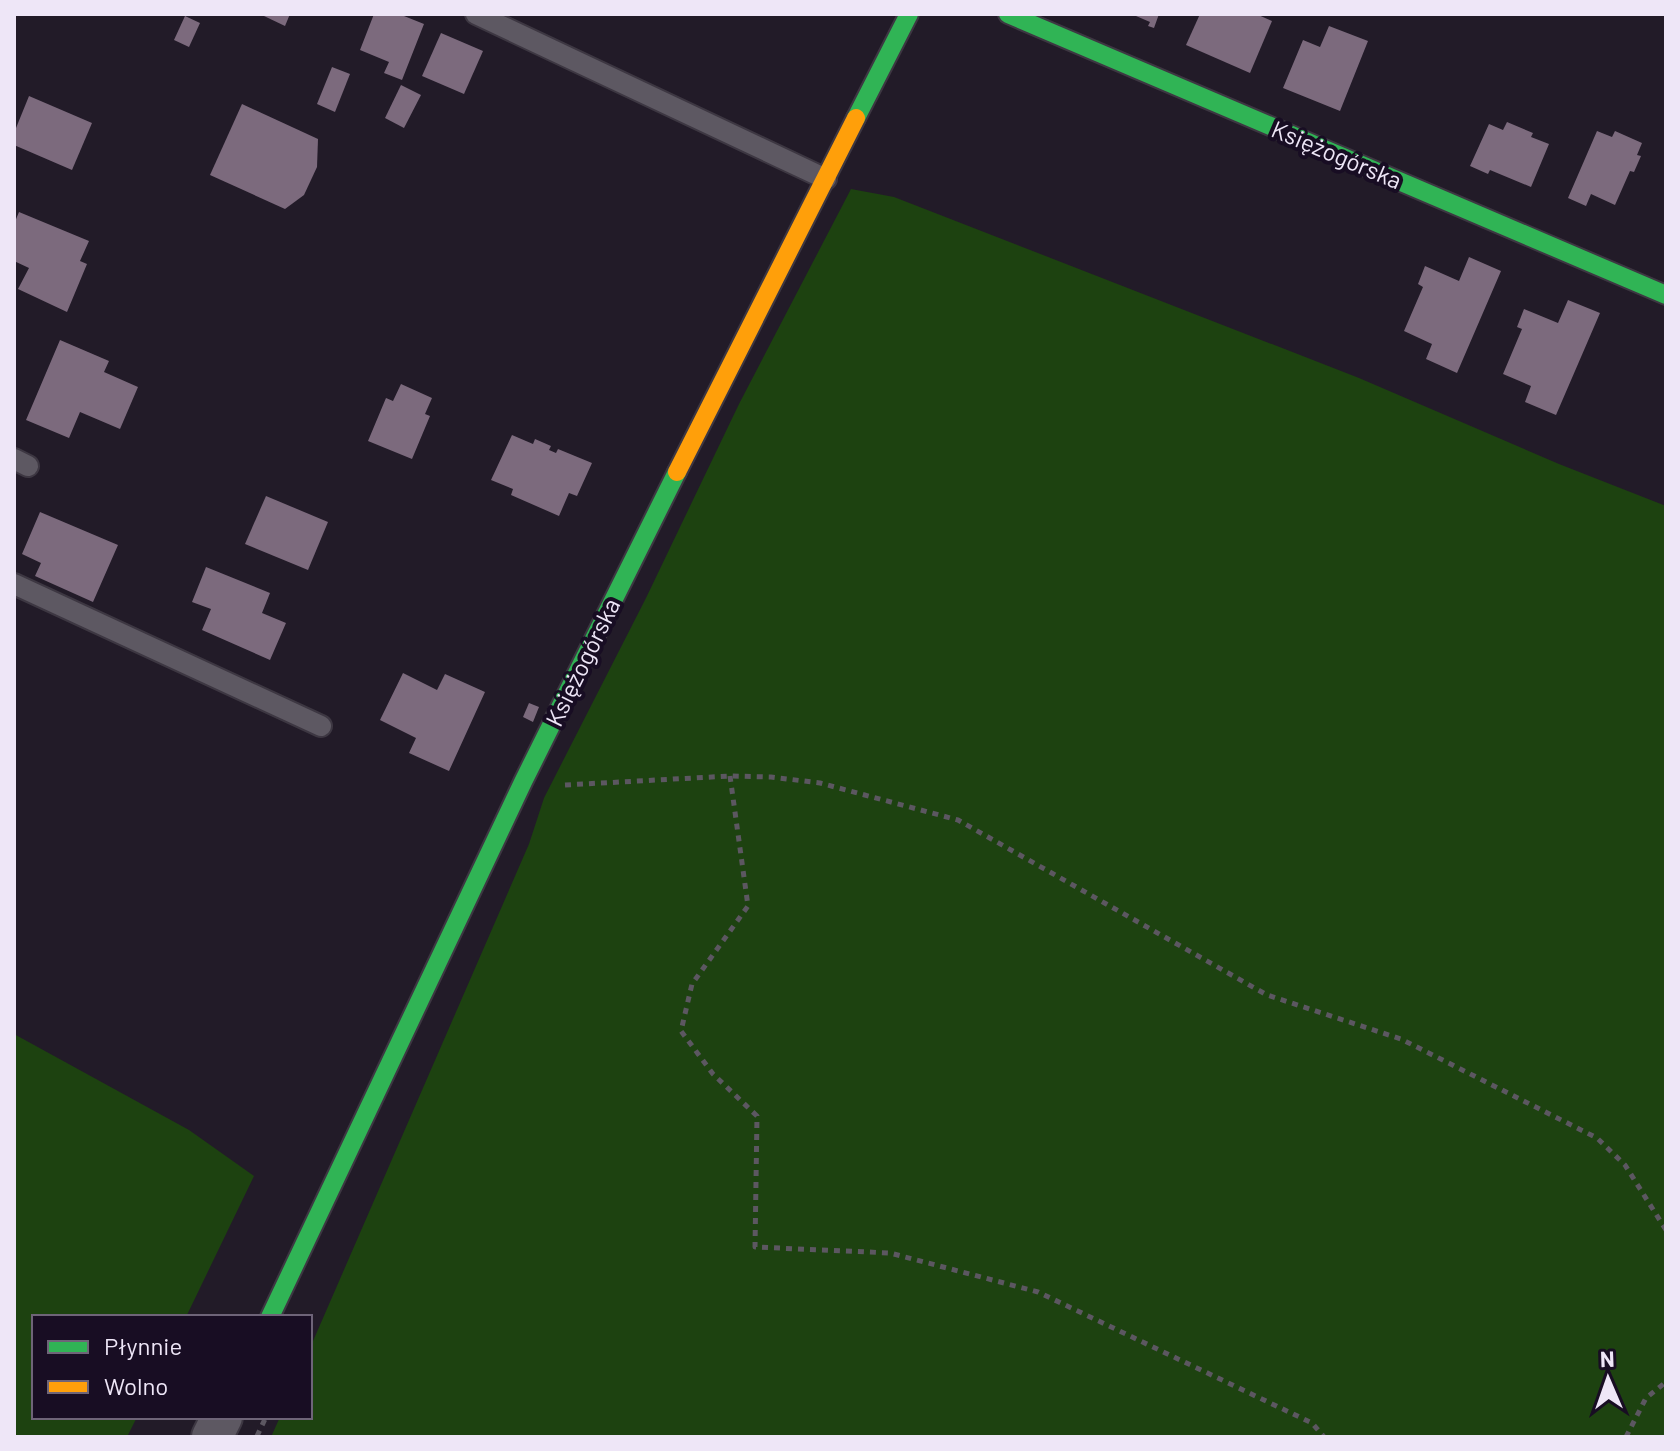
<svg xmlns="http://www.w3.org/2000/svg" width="1680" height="1451" font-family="Barlow,sans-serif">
	<rect width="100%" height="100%" fill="#221b28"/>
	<g fill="#1d4210">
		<polygon points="851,189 894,197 1359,378 1559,464 1666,506 1666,1437 271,1437 280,1417 310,1417 310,1348 529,844 544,798 646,598 739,404"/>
		<polygon points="14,1034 189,1130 254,1176 186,1317 34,1317 34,1417 137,1417 127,1437 14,1437"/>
	</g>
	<g fill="#7c6a7d">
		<polygon points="265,14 290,14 285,26 264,16"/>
		<polygon points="374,14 399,14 424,24 402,80 384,73 389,62 360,50"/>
		<polygon points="1137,14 1159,14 1154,28 1148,26 1150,22 1136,16"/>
		<polygon points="1200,14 1256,14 1272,21 1250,73 1186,45"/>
		<polygon points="185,16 200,23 189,47 174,40"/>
		<polygon points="1329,26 1368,41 1340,111 1283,88 1303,40 1320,47"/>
		<polygon points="441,33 483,51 464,94 422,76"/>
		<polygon points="332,67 350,74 335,112 317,104"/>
		<polygon points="401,85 421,95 404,128 385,118"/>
		<polygon points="29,96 92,123 72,170 14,145 14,133"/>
		<polygon points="242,104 318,139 317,167 304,195 285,209 210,175"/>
		<polygon points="1507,122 1533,133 1531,137 1549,144 1531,187 1490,170 1488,174 1470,166 1489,124 1503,130"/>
		<polygon points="1597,131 1612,137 1615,131 1642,143 1637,155 1641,156 1634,172 1630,171 1615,205 1591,194 1586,206 1568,198"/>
		<polygon points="19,212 89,241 80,261 87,264 67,312 18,289 29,268 14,261 14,224"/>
		<polygon points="1469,257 1501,271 1457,373 1426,359 1432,344 1404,331 1423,287 1418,284 1425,266 1459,281"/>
		<polygon points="1568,300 1600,313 1556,415 1525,402 1531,386 1503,374 1522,329 1517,327 1524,309 1558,323"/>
		<polygon points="60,340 109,361 104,372 138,387 120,429 80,412 69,438 26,420"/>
		<polygon points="401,384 432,398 425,414 430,416 412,459 368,441 386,398 393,401"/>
		<polygon points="512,435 533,444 535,439 551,446 549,450 556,453 558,449 592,463 577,496 569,493 559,516 511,495 513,489 491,480"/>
		<polygon points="266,496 328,522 308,570 245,544"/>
		<polygon points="40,512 118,545 93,602 35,576 41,563 22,554"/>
		<polygon points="206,567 270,593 262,613 286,623 270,660 202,630 211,609 192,602"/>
		<polygon points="403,673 437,690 445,674 485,692 449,771 409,753 416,738 380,720"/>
		<polygon points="529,703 539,707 533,722 523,717"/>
	</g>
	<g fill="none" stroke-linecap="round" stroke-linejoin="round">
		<defs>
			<g id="lane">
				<polyline points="476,14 826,179"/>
				<polyline points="14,459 28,466"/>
				<polyline points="14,584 321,726"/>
			</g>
			<polyline id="street" points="212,1437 222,1417"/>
			<g id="fast">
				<polyline points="1008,14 1666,295"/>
				<polyline points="856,118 909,14"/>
				<polyline points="270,1317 523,782 677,472"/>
			</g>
			<polyline id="slow" points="677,472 856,118"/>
		</defs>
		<use href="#lane" stroke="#3d3742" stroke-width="24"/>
		<use href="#street" stroke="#3d3742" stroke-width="44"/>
		<use href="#fast" stroke="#3d3742" stroke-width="22"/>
		<use href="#slow" stroke="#3d3742" stroke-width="22"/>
		<g stroke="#5c5761" stroke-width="5" stroke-dasharray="6 6" stroke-linecap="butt">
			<polyline points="730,776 748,906 692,984 681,1031 713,1074 757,1116 755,1247 890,1253 1038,1292 1312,1423 1324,1437"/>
			<polyline points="565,785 730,776 771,777 820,783 958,820 1267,995 1401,1039 1597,1138 1625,1165 1666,1230"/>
			<polyline points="257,1436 266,1417"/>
			<polyline points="1626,1437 1646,1398 1666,1382"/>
		</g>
		<use href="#lane" stroke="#5d5862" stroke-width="20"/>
		<use href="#street" stroke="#5d5862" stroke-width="40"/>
		<use href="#fast" stroke="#30b455" stroke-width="18"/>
		<use href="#slow" stroke="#ff9f0a" stroke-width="18"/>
	</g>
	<g text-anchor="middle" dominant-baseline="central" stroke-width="8" stroke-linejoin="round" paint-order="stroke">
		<g font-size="24" fill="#eee6f7" stroke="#180d23">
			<text transform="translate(1337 154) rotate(23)">Księżogórska</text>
			<text transform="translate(582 662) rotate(-64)">Księżogórska</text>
		</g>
	</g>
	<rect width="1680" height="1451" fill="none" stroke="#eee6f7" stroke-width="32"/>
	<rect x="32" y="1315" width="280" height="104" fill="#180d23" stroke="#6e6478" stroke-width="2"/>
	<rect x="48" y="1341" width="40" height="12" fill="#30b455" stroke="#6e6478" stroke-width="2"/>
	<text x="104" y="1355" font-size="24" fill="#eee6f7">Płynnie</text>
	<rect x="48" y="1381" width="40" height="12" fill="#ff9f0a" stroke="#6e6478" stroke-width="2"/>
	<text x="104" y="1395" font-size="24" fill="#eee6f7">Wolno</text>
	<g transform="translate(1608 1379) rotate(358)" stroke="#180d23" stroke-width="6" paint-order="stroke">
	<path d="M0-6L14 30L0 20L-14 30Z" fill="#eee6f7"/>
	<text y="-12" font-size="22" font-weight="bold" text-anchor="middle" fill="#eee6f7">N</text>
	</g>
</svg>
